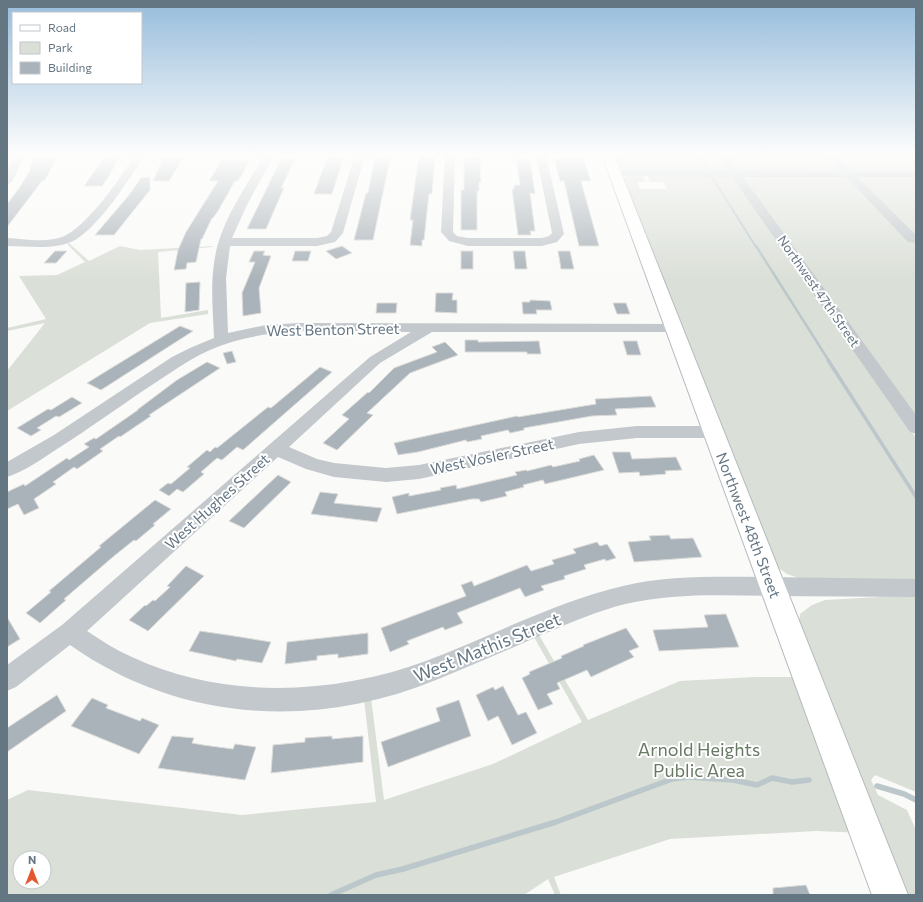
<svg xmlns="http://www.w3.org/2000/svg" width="923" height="902" font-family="Commissioner,sans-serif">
	<rect width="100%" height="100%" fill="#fafaf8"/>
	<g fill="#dadfd7" fill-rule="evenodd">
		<polygon points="613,155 719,155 728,169 727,170 625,171 618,168"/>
		<polygon points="722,155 916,155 916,428"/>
		<polygon points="630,175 643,177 646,182 637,182 640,189 667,189 663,182 650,182 648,178 649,175 729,176 736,179 916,438 916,580 799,578 787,574 777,567 623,178"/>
		<polygon points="69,243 89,261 120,246 140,250 213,246 212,247 158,252 161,318 208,310 208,314 150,323 7,411 7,371 45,323 7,331 7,328 46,319 19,276 57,275 85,262 67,244"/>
		<polygon points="916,595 916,792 875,775 871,780 878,795 907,810 916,830 916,895 905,895 799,625 800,614 812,605 825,600"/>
		<path d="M535,628L588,720L680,681L756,677H807L866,833L816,831L670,839L554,877L561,895H555L548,879L524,895H7V800L28,790L242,815L376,802L363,691L370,690L384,800L493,764L582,722L530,630ZM20,858H44V882H20Z"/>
	</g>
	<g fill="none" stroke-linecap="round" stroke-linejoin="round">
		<g stroke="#bbc7cb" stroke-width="2">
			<polyline points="698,155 707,170"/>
			<polyline points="712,177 756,247"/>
		</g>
		<polyline stroke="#bbc7cb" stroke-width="2.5" points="756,246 829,361"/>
		<polyline stroke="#bbc7cb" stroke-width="3.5" points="828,360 916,497"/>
		<g stroke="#bbc7cb" stroke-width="5.5">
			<polyline points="877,786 904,794 916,800"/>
			<polyline points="331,895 376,875 403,869 556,822 672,779 689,777 733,780 757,785 772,778 792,782 809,780"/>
		</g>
	</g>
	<g fill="#aab3b9" stroke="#dcdcda">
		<polygon points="58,155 45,180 42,181 7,227 7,204 20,187 30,170 33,157"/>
		<polygon points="108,155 121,155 107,179 102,186 84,186 104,158 107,158"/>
		<polygon points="328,155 338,155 337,157 344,157 332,194 314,194"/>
		<polygon points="382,155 391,155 373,240 354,240 366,193 368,193 375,157 381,157"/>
		<polygon points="419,155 429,155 428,157 435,157 432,194 429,194 424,240 422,240 422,246 410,245 413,220 410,220"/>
		<polygon points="470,155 480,155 481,182 479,182 479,191 477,191 477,230 461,230 461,190 464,190 464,157 470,157"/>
		<polygon points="184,157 169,181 153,181 163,158"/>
		<polygon points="554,158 583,158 591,181 581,181 599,246 579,246 564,181 560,181"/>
		<polygon points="281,159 295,159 281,188 284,188 266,229 247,229"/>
		<polygon points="516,159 530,159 535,194 530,193 535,231 530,231 531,235 518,235 512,189 514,189 514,185 520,185"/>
		<polygon points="222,160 250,160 238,181 235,181 218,211 213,218 212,218 202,239 201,239 196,262 187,263 186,269 174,270 178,250 186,232 218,181 209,181"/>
		<polygon points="150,177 150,190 114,235 95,235 129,195 141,178"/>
		<polygon points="342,246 352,253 336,259 326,251"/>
		<polygon points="55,251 67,251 56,263 44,263"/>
		<polygon points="254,251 265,251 263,255 271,256 259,288 261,313 243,316 242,293 255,262 249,262"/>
		<polygon points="295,251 311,251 308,261 292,261"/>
		<rect x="461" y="251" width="12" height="18"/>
		<polygon points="513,251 525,251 527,269 515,269"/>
		<polygon points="558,251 570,251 574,269 561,269"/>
		<polygon points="200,282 199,310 185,312 186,283"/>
		<polygon points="436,293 453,293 452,300 457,300 457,313 435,312"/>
		<polygon points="530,300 550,301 552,310 536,310 537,314 523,314 522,302 530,302"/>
		<polygon points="377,303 397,303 396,313 376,313"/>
		<polygon points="613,303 626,303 630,314 617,314"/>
		<polygon points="180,326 193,331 101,390 87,383"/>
		<polygon points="465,340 478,340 478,342 539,341 541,354 527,354 527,352 465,352"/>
		<polygon points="623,341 637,341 641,355 627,355"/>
		<polygon points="445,342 458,355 410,373 367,413 373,415 337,450 323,443 349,419 342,415 368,392 369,393 394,368 437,352 432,347"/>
		<polygon points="232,351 236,362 227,364 223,353"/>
		<polygon points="207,362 220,368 149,415 151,416 120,437 119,436 100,449 103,451 77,469 74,467 53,482 56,484 34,499 39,508 24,515 18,504 7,509 7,492 24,484 25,486 67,458 69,460 89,447 84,444 94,438 96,439 138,410 137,410 177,380"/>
		<polygon points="320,367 332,372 243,450 237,447 222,460 217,458 201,472 204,474 183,492 177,489 169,496 159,490 168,483 171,484 190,468 187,467 207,450 210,452 215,447 217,448 268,407 271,408"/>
		<polygon points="651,396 656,407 615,409 617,415 592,416 524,428 524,430 510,433 508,430 481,436 482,439 467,442 466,440 418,452 398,455 394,443 517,416 518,417 596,404 595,399"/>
		<polygon points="72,397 82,403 59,417 56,416 37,428 41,430 31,436 17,428 48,409 51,410"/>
		<polygon points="612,452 630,452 632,459 676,457 682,470 665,471 666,474 640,476 639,472 619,473"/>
		<polygon points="594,455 604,470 545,484 543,480 523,485 524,487 505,492 507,496 481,502 479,499 472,499 397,514 392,497 409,493 409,496 441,490 440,488 456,485 457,489 517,475 515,472 526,470 527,471 551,465 553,467 580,461 579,459"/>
		<polygon points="278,475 291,482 244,528 229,521"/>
		<polygon points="320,492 338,494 334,503 382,508 377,522 311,514"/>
		<polygon points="155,500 171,509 153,524 155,525 136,541 134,540 114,556 64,599 66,600 40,623 26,613 51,592 49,591 101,547 99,546"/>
		<polygon points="669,535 671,539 693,538 702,557 634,562 628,542 651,540 649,536"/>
		<polygon points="597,542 600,546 607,544 616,558 606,561 605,559 584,565 586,569 564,576 565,579 541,586 544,590 525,597 520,588 457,613 463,623 445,630 443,627 407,641 409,644 390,652 381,628 466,596 461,585 472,581 474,586 527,565 531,571 554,564 552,560 576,553 573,549"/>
		<polygon points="186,566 204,576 148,631 129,620 145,605 146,606 153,600 155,601 170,587 167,586"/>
		<polygon points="726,614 739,647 659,651 653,630 708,627 704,615"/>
		<polygon points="7,617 20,639 7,647"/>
		<polygon points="626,628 639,647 629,651 634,657 591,677 587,670 557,683 560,689 547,694 553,704 538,710 522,678 530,674 529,672 562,658 561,656 584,646 583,645"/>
		<polygon points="200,631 234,636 271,642 262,663 237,659 236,661 189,651"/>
		<polygon points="368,633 368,654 338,658 338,654 317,656 317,660 285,664 287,642"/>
		<polygon points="503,686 518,715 526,712 537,733 512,745 498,716 488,721 476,695 493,687 495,690"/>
		<polygon points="57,695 66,711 7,752 7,728"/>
		<polygon points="92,698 108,705 106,708 132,718 140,721 142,718 159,725 139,754 71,726"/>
		<polygon points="459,700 471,736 388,767 381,742 440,721 436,708"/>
		<polygon points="172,736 194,738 192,743 203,745 233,749 235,744 256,747 245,780 158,768"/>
		<polygon points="332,736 332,739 363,736 363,762 271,773 273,745 305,742 305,738"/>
		<polygon points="806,885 810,895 773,895 773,888"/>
	</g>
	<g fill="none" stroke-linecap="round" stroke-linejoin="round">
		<defs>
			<polygon id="major" points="602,155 614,155 908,895 872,895"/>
		</defs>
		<use href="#major" stroke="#b5babe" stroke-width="2"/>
		<g fill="#c3c8cc" fill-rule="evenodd">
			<polygon points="15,155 25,155 12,182 7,185 7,171"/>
			<path d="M134,155H144C131,178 95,232 71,242C51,250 28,246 7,246V238C24,239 45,243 62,237C85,229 122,177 134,155Z"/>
			<path d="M264,155H274L247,205L232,238H317L327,236L331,232L355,155H365L343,233L335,242L317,246H230L226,278L228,333L266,325L299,323L674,324L679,325L681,328L679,331L674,332H432L380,363L289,447L317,459L334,463L386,468L419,465L579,432L637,426H713L719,428L722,432L719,436L713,438H637L579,444L419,479L386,482L334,477L306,469L278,457L87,631C102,641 116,650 132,657C223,700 334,695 426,661C492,636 555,602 623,586C669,575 718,577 765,577C815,578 866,578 916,579V597C867,597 819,596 770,596C722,595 672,593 625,604C598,611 572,622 546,633C510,649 473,665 436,680C314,730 179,722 70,645L16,687L7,691V665L62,625L370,357L411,332C345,332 271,323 210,350C191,358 175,370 158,381C124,403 92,427 57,449C42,459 25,471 7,477V462L54,435L172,357L190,348L214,338C213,311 210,284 215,257C221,221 246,187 264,155Z"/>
			<polygon points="445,155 455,155 453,232 457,236 468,238 542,238 549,236 552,233 536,155 546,155 564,234 557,242 542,246 468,246 449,241 441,232"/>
			<polygon points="717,155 727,155 738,170 839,171 825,155 836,155 851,171 916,171 916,177 857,177 916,235 916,243 908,242 846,177 743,177 916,415 916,434 910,432 732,177 615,176 610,173 615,170 728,170"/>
		</g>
		<use href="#major" fill="#fff" fill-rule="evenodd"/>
	</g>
	<linearGradient id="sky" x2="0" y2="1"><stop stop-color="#96bcdc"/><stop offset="0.55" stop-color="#fdfdfc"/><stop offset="1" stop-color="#fdfdfc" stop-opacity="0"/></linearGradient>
	<rect width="923" height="281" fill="url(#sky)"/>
	<g text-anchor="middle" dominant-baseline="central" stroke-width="4" stroke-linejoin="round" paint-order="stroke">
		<g font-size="13" fill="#657683" stroke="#fff">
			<text transform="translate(819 291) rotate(55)">Northwest 47th Street</text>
		</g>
		<g font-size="15" fill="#657683" stroke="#fff">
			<text transform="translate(333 329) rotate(-1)">West Benton Street</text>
			<text transform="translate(492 456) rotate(-12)">West Vosler Street</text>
			<text transform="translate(217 501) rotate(-42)">West Hughes Street</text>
			<text transform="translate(749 525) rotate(69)">Northwest 48th Street</text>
		</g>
		<g font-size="18" fill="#657683" stroke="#fff">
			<text transform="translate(487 647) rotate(-22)">West Mathis Street</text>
		</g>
		<g font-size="18" fill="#687a64" stroke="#fff">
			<text x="699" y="749">Arnold Heights<tspan x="699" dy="21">Public Area</tspan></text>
		</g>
	</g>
	<rect width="923" height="902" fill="none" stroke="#657683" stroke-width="16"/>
	<rect x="12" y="12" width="130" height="72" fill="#ffffff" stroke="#c1c8cd"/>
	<rect x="20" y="25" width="20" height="6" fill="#ffffff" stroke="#c1c8cd"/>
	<text x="48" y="32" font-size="12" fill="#657683">Road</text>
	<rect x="20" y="42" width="20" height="12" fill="#dadfd7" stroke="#c1c8cd"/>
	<text x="48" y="52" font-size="12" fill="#657683">Park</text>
	<rect x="20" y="62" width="20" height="12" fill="#aab3b9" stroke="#c1c8cd"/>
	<text x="48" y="72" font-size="12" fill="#657683">Building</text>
	<g transform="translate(32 870)"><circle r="19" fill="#ffffff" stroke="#c1c8cd"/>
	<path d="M0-3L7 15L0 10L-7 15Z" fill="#e4572e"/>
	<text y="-6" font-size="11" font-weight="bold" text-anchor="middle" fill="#657683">N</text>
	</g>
</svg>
